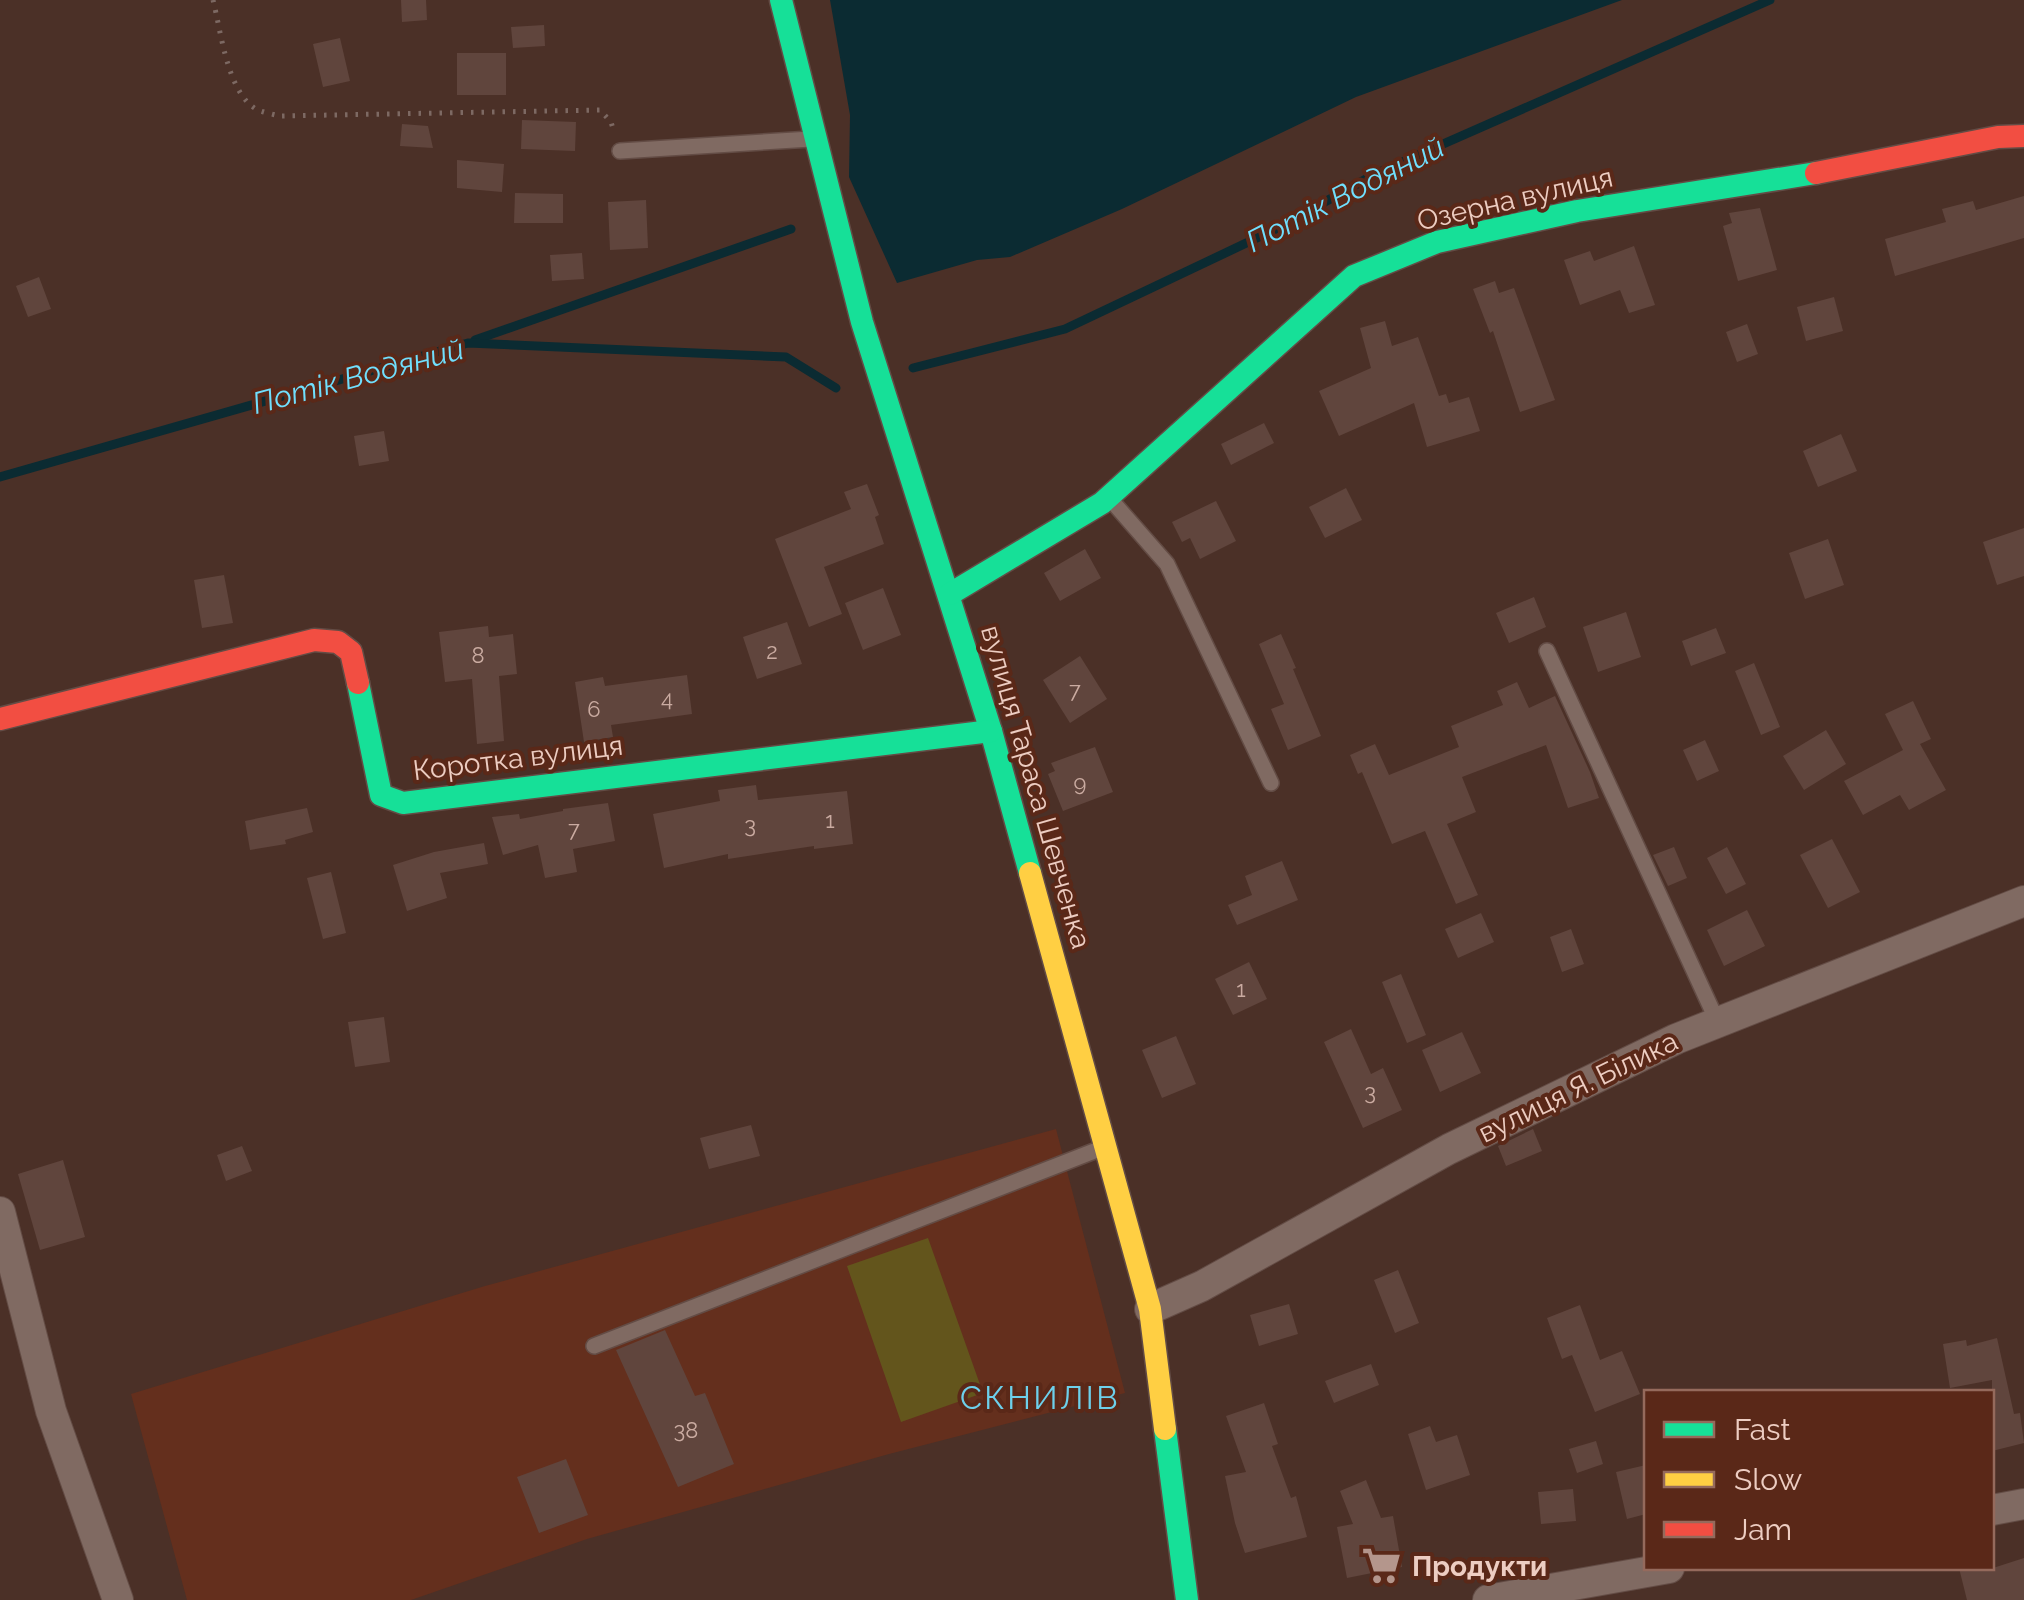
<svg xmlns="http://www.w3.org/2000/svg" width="2024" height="1600" font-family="Raleway,sans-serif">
	<rect width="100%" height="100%" fill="#4b3027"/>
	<polygon fill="#642f1d" points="1056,1129 1125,1393 889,1454 587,1539 411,1600 187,1600 131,1394 485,1286"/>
	<polygon fill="#63551c" points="928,1238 983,1393 901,1422 847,1266"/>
	<polygon fill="#0b2b32" points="830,0 1622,0 1356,97 1122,209 1010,257 977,260 897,283 849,177 850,115"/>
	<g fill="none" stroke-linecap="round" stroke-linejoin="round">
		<g stroke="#0b2b32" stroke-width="9">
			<polyline points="475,340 791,229"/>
			<polyline points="913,368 1065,329 1278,228 1375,174 1770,0"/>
			<polyline points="0,477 468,343 786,357 836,388"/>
		</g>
	</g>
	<g fill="#60453d">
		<polygon points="401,0 426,0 427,20 402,22"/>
		<polygon points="544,25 545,46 513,48 511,27"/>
		<polygon points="340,38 350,81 323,87 313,44"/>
		<rect x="457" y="53" width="49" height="42"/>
		<polygon points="522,120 576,122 575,151 521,149"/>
		<polygon points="402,124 428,126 433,148 400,146"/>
		<polygon points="457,160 504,164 502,192 457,188"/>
		<polygon points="515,193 563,194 563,223 514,223"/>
		<polygon points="2024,196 2024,238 1895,276 1885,239 1946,222 1942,209 1973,201 1976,210"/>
		<polygon points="646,200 648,248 610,250 608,202"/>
		<polygon points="1760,208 1777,270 1738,281 1723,226 1732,223 1729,213"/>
		<polygon points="1634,246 1655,305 1629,313 1620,290 1580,305 1564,260 1590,251 1594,261"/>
		<polygon points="582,253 584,279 552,281 550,255"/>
		<polygon points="39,277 51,309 28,317 16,286"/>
		<polygon points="1495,281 1499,293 1514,288 1555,400 1520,412 1493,331 1490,333 1473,289"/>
		<polygon points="1834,297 1843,331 1806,341 1797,307"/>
		<polygon points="1385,321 1392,346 1418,337 1439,396 1446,394 1449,403 1469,397 1480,431 1427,447 1414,403 1339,436 1319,391 1371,368 1360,328"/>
		<polygon points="1747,324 1758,354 1737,362 1726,332"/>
		<polygon points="1264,423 1274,443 1231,465 1221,444"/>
		<polygon points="384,431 389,461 359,466 354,436"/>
		<polygon points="1841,434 1857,471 1818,487 1803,451"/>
		<polygon points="867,484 879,515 875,517 884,544 824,567 842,614 809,627 775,539 851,509 844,492"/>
		<polygon points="1346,488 1362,520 1325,538 1309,507"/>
		<polygon points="1216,501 1236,541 1200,559 1190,538 1182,542 1172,522"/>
		<polygon points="2024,528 2024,576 1997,585 1983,542"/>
		<polygon points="1828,539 1844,585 1805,599 1789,553"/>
		<polygon points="1085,549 1101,578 1060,601 1044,573"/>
		<polygon points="224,575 233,623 202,628 194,580"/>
		<polygon points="883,588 901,635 863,650 845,603"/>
		<polygon points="1534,597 1546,627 1509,643 1496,613"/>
		<polygon points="1626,612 1641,657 1598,672 1583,627"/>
		<polygon points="787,622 802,664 757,679 743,637"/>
		<polygon points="488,626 489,637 513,634 517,674 499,676 504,741 477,744 472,679 445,682 439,632"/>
		<polygon points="1716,628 1726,653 1691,666 1682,641"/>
		<polygon points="1281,634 1296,668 1293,669 1321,736 1288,750 1271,709 1284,704 1259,644"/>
		<polygon points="1080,656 1107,699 1070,723 1043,680"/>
		<polygon points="1754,663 1780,727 1761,735 1735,671"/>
		<polygon points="687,675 692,714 611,725 613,737 584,742 575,682 603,677 605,686"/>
		<polygon points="1517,682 1529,708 1555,696 1590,772 1599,798 1568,808 1546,745 1462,777 1476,812 1447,824 1478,895 1456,904 1425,831 1392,844 1362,772 1358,774 1350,755 1375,744 1389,775 1459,747 1451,726 1503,705 1497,691"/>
		<polygon points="1913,701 1931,739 1920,744 1946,790 1909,810 1900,795 1863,815 1844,781 1903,750 1885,714"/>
		<polygon points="1826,730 1846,764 1804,790 1783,756"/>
		<polygon points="1705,740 1719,771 1697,781 1683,750"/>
		<polygon points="1095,747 1113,792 1063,811 1048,774 1055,771 1051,763"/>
		<polygon points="756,785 758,800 847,791 853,844 814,849 814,846 728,859 728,854 664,868 653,814 720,801 718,790"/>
		<polygon points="608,803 615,841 573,849 577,872 545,878 538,845 503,855 492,817 519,814 520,819 563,811 563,809"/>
		<polygon points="307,808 313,832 285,840 286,844 250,850 245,821"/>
		<polygon points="1832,839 1860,892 1828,908 1800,855"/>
		<polygon points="484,843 488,864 440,873 447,898 407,911 393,865 434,852"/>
		<polygon points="1674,847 1687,878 1668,886 1653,855"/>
		<polygon points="1727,847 1746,884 1726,894 1707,858"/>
		<polygon points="1282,861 1298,900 1237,925 1228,905 1252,895 1245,876"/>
		<polygon points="331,872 346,933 323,939 307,878"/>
		<polygon points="1747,910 1765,946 1724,966 1707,930"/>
		<polygon points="1481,913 1494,942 1458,958 1445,929"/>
		<polygon points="1571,929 1584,964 1562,972 1550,937"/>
		<polygon points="1249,962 1267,999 1233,1015 1215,979"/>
		<polygon points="1401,974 1426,1035 1407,1043 1382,982"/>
		<polygon points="384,1017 390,1062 355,1067 348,1022"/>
		<polygon points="1351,1029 1371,1074 1383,1068 1402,1110 1363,1128 1324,1042"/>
		<polygon points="1462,1032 1481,1073 1440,1092 1422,1050"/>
		<polygon points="1176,1036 1196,1084 1162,1098 1142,1050"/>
		<polygon points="751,1125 760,1156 709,1169 700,1138"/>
		<polygon points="1533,1129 1542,1151 1506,1166 1498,1146"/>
		<polygon points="242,1146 252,1171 226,1181 217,1155"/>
		<polygon points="63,1160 85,1237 40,1250 18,1174"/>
		<polygon points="1398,1270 1419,1323 1395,1333 1374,1280"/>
		<polygon points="1289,1304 1298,1334 1259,1346 1250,1315"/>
		<polygon points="1580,1305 1600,1360 1622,1351 1640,1394 1595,1412 1572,1355 1562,1359 1547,1318"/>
		<polygon points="665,1330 695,1396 705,1393 734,1464 678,1487 616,1350"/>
		<polygon points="1997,1338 2014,1414 2020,1413 2024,1443 1992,1451 1992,1380 1950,1388 1943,1344 1966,1340 1967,1346"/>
		<polygon points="1371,1364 1379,1385 1334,1403 1325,1381"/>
		<polygon points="1264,1403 1278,1444 1272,1446 1291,1498 1296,1496 1307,1537 1245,1553 1235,1523 1225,1476 1246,1472 1226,1416"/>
		<polygon points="1430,1426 1436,1442 1457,1435 1470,1475 1426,1490 1408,1434"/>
		<polygon points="1596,1441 1603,1464 1577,1473 1569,1449"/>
		<polygon points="566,1459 588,1515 539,1533 517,1477"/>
		<polygon points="1646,1465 1646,1514 1627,1519 1616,1472"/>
		<polygon points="1366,1480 1381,1518 1393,1516 1402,1567 1347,1578 1337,1527 1353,1524 1340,1491"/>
		<polygon points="1573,1489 1576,1521 1541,1524 1538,1492"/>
		<polygon points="2024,1558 2024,1600 1967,1600 1959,1568 1993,1568"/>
	</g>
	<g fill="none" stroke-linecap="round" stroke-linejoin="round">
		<defs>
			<g id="lane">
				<polyline points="620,151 811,139"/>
				<polyline points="1111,500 1167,564 1271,783"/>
				<polyline points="1547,651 1718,1023"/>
				<polyline points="594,1346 1102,1148"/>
			</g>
			<g id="street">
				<polyline points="0,1212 51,1411 118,1600"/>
				<polyline points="1150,1309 1202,1286 1449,1149 1676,1039 2024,901"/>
				<polyline points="1992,1510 2024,1504"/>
				<polyline points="1488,1600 1669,1568"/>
			</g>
			<g id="fast">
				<polyline points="781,0 862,322 991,731 1030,873"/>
				<polyline points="950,594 1102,503 1354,276 1437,242 1577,211 1816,173"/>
				<polyline points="358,683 381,795 403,803 991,731"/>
				<polyline points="1165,1429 1187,1600"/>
			</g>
			<polyline id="slow" points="1030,873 1150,1309 1165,1429"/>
			<g id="jam">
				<polyline points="1816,173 1998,137 2024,136"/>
				<polyline points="0,719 314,640 338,642 351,652 358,683"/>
			</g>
		</defs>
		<use href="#lane" stroke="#634c45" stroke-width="18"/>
		<use href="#street" stroke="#634c45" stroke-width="32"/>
		<use href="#fast" stroke="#634c45" stroke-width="25"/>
		<use href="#slow" stroke="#634c45" stroke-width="25"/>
		<use href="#jam" stroke="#634c45" stroke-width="25"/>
		<path stroke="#7d6963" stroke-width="5" stroke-dasharray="2.5 8" stroke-linecap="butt" d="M213,0C221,31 227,92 256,109C262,112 272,114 279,116L600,110L611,122L614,132"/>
		<use href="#lane" stroke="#806a62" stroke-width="15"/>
		<use href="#street" stroke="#806a62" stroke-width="30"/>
		<use href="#fast" stroke="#16e098" stroke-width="22"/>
		<use href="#slow" stroke="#ffcf43" stroke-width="22"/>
		<use href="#jam" stroke="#f24e42" stroke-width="22"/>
	</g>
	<defs>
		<symbol id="supermarket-bare" viewBox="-9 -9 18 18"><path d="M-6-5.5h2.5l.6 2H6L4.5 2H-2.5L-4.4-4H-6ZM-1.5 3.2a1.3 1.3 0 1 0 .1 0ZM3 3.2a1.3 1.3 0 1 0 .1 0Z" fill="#b4968c" stroke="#5a2818" stroke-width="2.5" paint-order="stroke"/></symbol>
	</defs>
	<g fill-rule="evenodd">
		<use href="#supermarket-bare" x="1354" y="1538" width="55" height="55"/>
	</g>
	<g text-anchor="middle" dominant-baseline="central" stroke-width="8" stroke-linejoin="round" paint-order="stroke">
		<g font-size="22" fill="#caaba1">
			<text x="772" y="651">2</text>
			<text x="478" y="655">8</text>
			<text x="1075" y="690">7</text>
			<text x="667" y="698">4</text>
			<text x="594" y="709">6</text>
			<text x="1080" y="783">9</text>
			<text x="830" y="820">1</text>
			<text x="750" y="825">3</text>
			<text x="574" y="829">7</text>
			<text x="1241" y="989">1</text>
			<text x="1370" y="1092">3</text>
			<text x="686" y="1430">38</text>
		</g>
		<g font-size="28" fill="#edcdc2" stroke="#5a2818">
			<text transform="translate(1515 199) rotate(-13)">Озерна вулиця</text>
			<text transform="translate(518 758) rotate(-7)">Коротка вулиця</text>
			<text transform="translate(1036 787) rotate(74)">вулиця Тараса Шевченка</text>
			<text transform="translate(1578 1087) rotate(-26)">вулиця Я. Білика</text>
		</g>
		<g font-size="28" font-weight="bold" fill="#edcdc2" stroke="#5a2818" text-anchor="start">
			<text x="1412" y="1566">Продукти</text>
		</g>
		<g font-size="30" font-style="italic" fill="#70dffd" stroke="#5a2818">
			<text transform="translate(1345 194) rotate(-27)">Потік Водяний</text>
			<text transform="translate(358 376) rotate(-15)">Потік Водяний</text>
		</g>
		<g font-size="32" letter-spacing="2.5" fill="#6dd0eb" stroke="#5a2818">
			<text x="1040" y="1397">СКНИЛІВ</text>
		</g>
	</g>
	<rect x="1644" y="1390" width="350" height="180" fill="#5a2818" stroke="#956a5c" stroke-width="2.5"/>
	<rect x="1664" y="1422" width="50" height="15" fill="#16e098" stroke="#956a5c" stroke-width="2.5"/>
	<text x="1734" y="1440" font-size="30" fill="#edcdc2">Fast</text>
	<rect x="1664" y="1472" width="50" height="15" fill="#ffcf43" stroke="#956a5c" stroke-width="2.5"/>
	<text x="1734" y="1490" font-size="30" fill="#edcdc2">Slow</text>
	<rect x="1664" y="1522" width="50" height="15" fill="#f24e42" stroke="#956a5c" stroke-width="2.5"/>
	<text x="1734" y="1540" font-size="30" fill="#edcdc2">Jam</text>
</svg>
